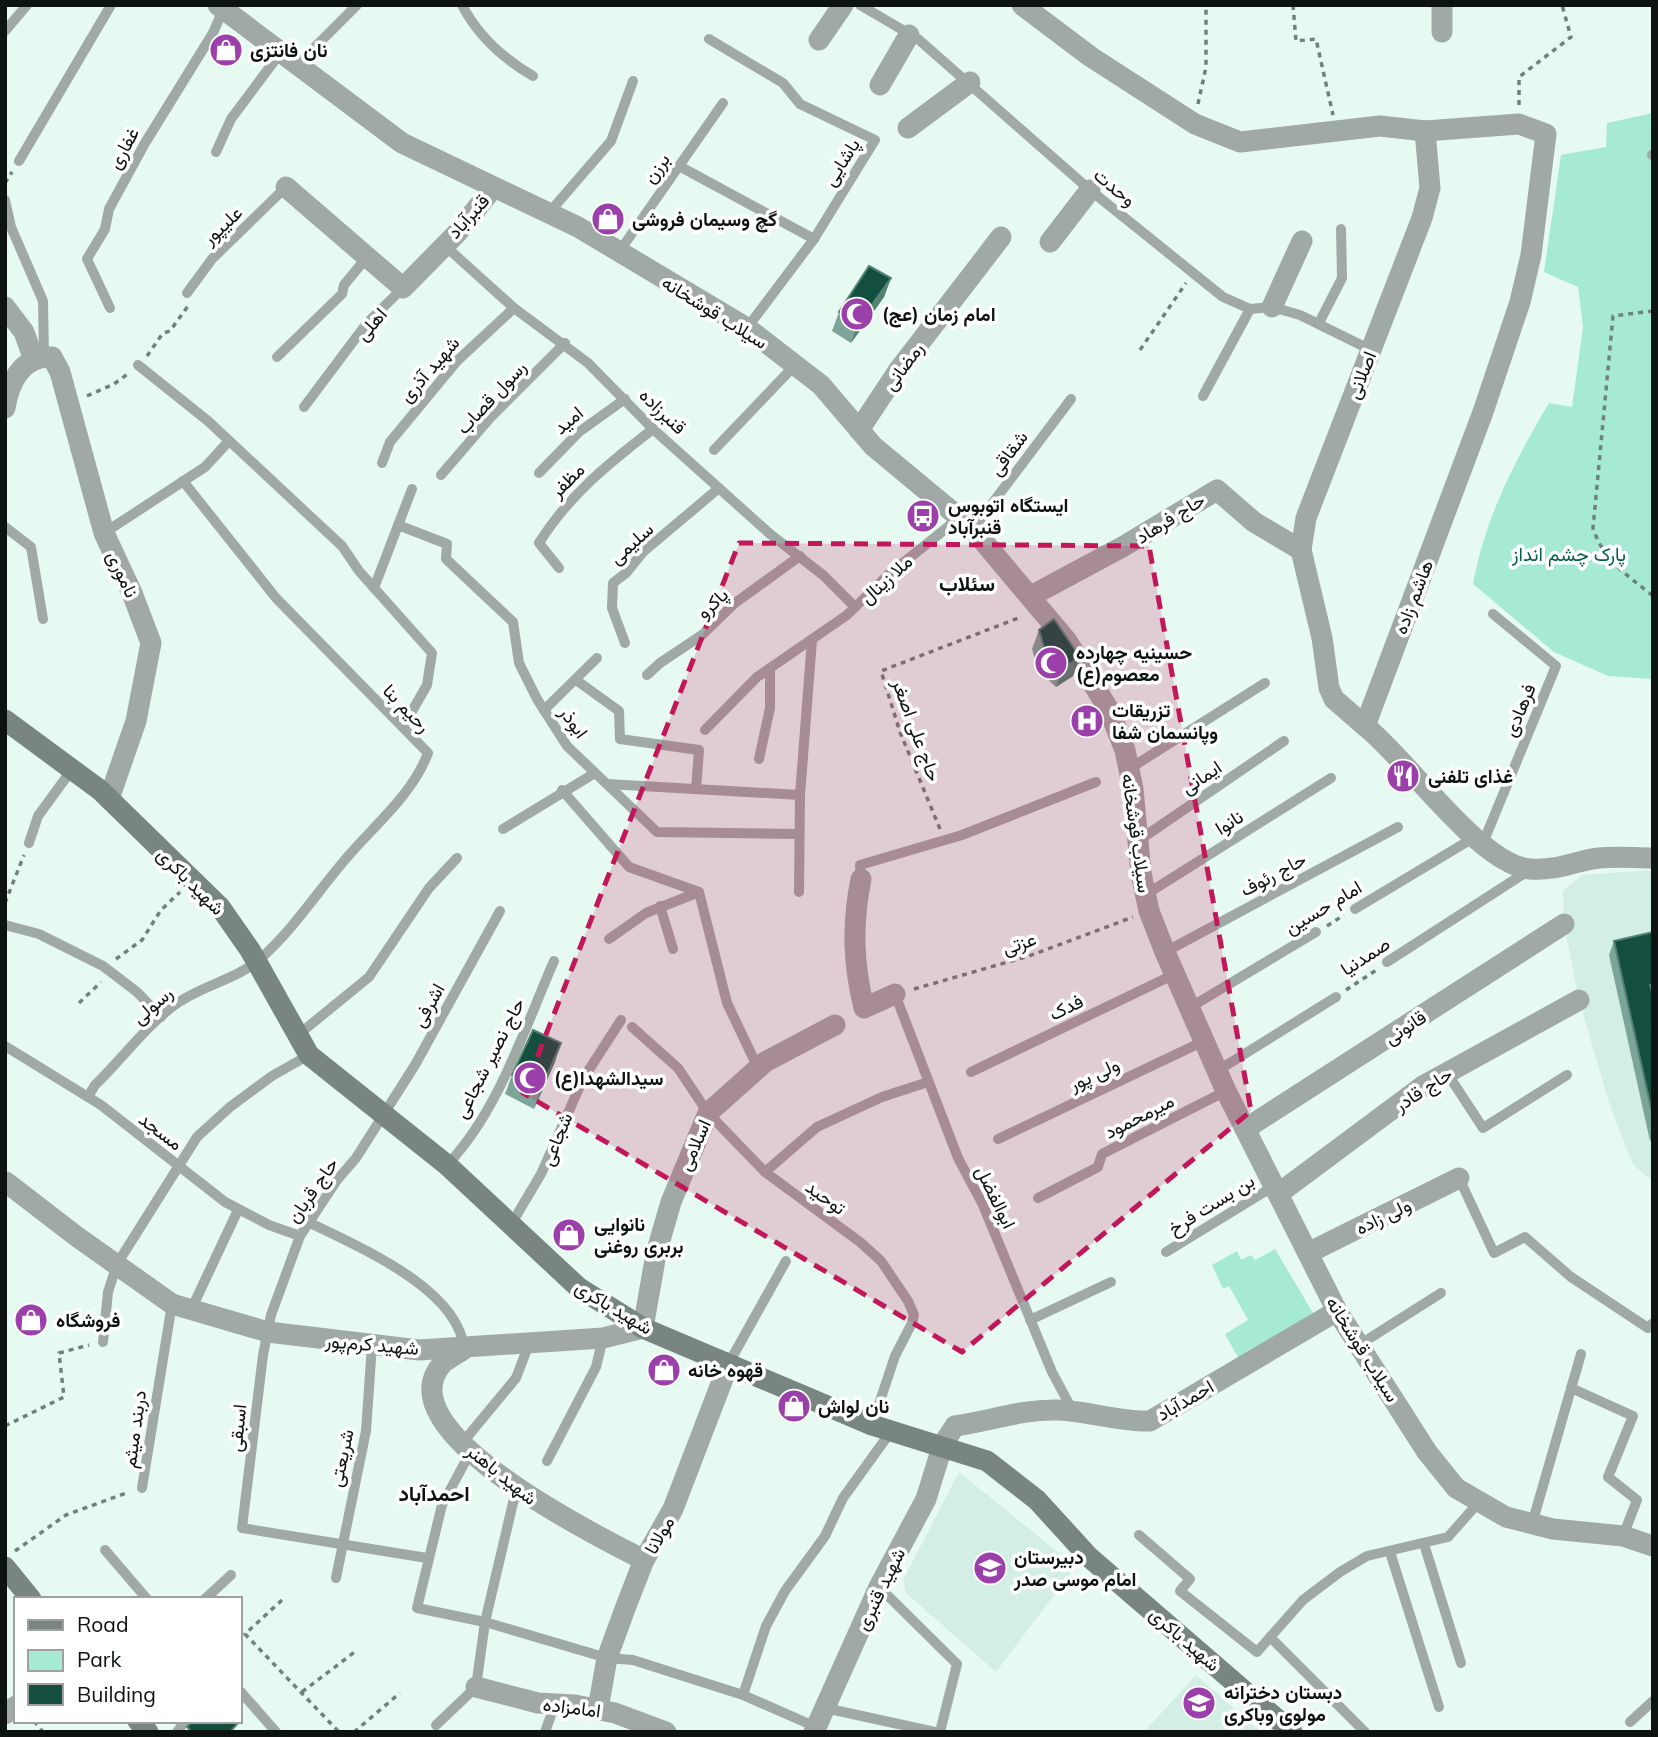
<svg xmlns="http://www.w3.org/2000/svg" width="1658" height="1737" font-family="Mulish,Vazirmatn,sans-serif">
	<rect width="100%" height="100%" fill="#e6faf2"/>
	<g fill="#d3efe5">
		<polygon points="1653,870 1653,1181 1633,1165 1610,1106 1579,1000 1564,924 1563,891 1582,875"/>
		<polygon points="959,1472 1070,1562 1070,1574 996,1672 906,1593 903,1580"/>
		<polygon points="1196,1675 1261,1732 1144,1732"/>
	</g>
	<g fill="#a6ead3">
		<path d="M1653,113V679L1608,676L1554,652L1473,584C1485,518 1515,460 1549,403L1572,407L1583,327L1578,287L1544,272L1561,155L1606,147L1607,123Z"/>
		<polygon points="1275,1249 1313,1313 1239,1359 1225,1334 1248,1320 1229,1286 1223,1289 1212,1265 1237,1251 1241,1260 1251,1255 1255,1260"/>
	</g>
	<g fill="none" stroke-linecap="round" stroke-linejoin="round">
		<g stroke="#73807b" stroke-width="3.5" stroke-dasharray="5 5" stroke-linecap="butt">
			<polyline points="1293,5 1296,41 1316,39 1333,115"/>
			<polyline points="1198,104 1206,67 1206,5"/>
			<polyline points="1519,105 1519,77 1571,37 1562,5"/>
			<polyline points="5,183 12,172"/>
			<path d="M1653,311L1613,316L1593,528C1603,560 1627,575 1653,596"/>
			<polyline points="1140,350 1186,283"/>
			<polyline points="147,356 163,333 170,331 188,306"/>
			<polyline points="87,396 114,384 129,373"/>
			<polyline points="940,829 900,732 881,671 1021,617"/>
			<polyline points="5,903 24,855"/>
			<polyline points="1327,926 1344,915"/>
			<polyline points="116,959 142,940 161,910 180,892"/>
			<polyline points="914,989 1029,956 1133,917"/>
			<polyline points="1346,990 1378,969"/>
			<polyline points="79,1003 101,982"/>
			<polyline points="5,1426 64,1397 59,1353 89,1345"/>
			<polyline points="15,1551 66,1515 129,1492"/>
			<polyline points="282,1600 245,1634 339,1732"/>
			<polyline points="302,1692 356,1651"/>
			<polyline points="34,1721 43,1732"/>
			<polyline points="354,1732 400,1693"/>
		</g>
		<g stroke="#a1a9a6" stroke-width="10">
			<path d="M462,5C478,36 504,59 533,76"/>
			<polyline points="860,5 918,39 1090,190 1223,297 1250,309 1272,307 1300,315 1371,350"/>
			<polyline points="5,31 27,5"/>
			<polyline points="709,39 783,83 800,104 875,140 814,239 747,328"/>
			<polyline points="298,64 357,5"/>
			<polyline points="216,152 231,119 281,52"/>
			<polyline points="1652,155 1653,154"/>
			<polyline points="19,161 111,5"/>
			<polyline points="679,166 814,239"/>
			<polyline points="5,200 11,227 43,301 44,356"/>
			<polyline points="548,214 611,141 633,81"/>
			<polyline points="443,244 514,308 588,363 653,429 770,534 823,575 855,607"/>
			<polyline points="619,252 723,103"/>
			<polyline points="187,293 212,259 286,187"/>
			<polyline points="110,308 87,259 105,229 109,209 145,143 213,33 223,10"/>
			<polyline points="1319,323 1342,278 1341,229"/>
			<polyline points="277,357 342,294 344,285 367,257"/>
			<polyline points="138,365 208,421 342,546 359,571 432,653 427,685 403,727"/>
			<polyline points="1203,396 1250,309"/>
			<polyline points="304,407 367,323 403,288"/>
			<polyline points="714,450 795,365"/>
			<polyline points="382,463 390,442 457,361 514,308"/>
			<polyline points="539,473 579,432 625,399"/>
			<polyline points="441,475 490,418 565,343"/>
			<polyline points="398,525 447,544 446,559 513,622 519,663 537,699 567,746 657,832 799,834"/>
			<polyline points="5,527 31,547 43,619"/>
			<polyline points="973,529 1071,399"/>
			<polyline points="104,533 205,467 228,442"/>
			<path d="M559,568L539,543C568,496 609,463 653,429"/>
			<polyline points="374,588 412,489"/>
			<polyline points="625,643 612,608 613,583 626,573 643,552 719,488"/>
			<polyline points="647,675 660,663 702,635 735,603 800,556"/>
			<polyline points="576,680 619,711 620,739 699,750 696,789"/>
			<polyline points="544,710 597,658"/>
			<polyline points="705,730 757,677 847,615 888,575 959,518"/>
			<polyline points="759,759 770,708 770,668"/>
			<polyline points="1129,769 1265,683"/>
			<polyline points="607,784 800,795"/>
			<polyline points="562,790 629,867 699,892"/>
			<polyline points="503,829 595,773"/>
			<polyline points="1138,841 1284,741"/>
			<polyline points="29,843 38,816 73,768"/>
			<polyline points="1483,843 1556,666 1493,614"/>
			<polyline points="861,879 860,865 962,835 1096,782"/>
			<polyline points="799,892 800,795 812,640"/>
			<polyline points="1145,895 1331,778"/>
			<polyline points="660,906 673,949"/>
			<polyline points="1355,909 1475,837"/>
			<polyline points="5,925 39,934 103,966 137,992 161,1017"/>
			<polyline points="609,939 646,913 699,892 727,1003 758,1068"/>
			<polyline points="1165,952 1398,827"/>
			<polyline points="1387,962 1531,869"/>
			<polyline points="895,994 958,1158 983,1205 1052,1372 1074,1413"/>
			<polyline points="1189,1008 1316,932"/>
			<polyline points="632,1027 678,1068 708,1113 765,1172 860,1242 881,1261 908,1301 914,1315 912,1323 895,1356 872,1425"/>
			<polyline points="298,1035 369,977 429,888 457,858"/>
			<polyline points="5,1046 101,1105 225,1202 269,1225 300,1236"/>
			<polyline points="1217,1071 1336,997"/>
			<polyline points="971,1072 1175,974"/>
			<polyline points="1447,1073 1483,1128 1567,1075"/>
			<path d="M88,1097L95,1085C123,1058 147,1024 179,1002C204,985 237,979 260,959C295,928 319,889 350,854C378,822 413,793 428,753L276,598L183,481"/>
			<polyline points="998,1139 1204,1041"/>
			<path d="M447,1165C499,1111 524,1029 554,961"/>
			<polyline points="765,1172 817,1127 882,1097 928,1082"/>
			<polyline points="1459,1178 1494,1253 1525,1237 1571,1277 1648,1328 1653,1323"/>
			<polyline points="1038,1198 1098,1167 1102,1154 1226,1091"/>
			<path d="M310,1223C359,1247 459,1289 464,1349"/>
			<polyline points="512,1223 541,1174 583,1079 621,1020"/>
			<polyline points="1166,1252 1274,1186"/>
			<polyline points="191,1310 238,1210"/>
			<polyline points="1030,1320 1111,1282"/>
			<polyline points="103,1342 108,1292 117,1264 197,1137 230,1107 272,1076 309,1055"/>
			<polyline points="1359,1345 1441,1293"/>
			<polyline points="729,1363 786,1261"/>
			<polyline points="1571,1388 1633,1416 1608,1477 1637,1500 1623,1536"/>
			<polyline points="463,1442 516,1378 529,1344"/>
			<polyline points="471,1451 442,1505 417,1608 485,1622 607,1658 633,1660 743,1695 816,1727"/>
			<polyline points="547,1461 596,1367 603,1338"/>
			<polyline points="142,1488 172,1304"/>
			<polyline points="1532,1524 1581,1354"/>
			<polyline points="1139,1535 1190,1579 1180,1591 1257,1652 1303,1600 1340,1572 1367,1556 1448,1537 1479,1502"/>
			<polyline points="1424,1544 1461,1663"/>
			<polyline points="105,1550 147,1599"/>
			<polyline points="1390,1552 1439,1707"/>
			<polyline points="427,1558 242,1528 263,1355 271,1315 300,1236 337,1180 356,1158 415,1065 500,911"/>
			<polyline points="336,1578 366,1431 372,1345"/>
			<polyline points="879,1587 957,1664 940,1732"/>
			<polyline points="205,1599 231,1575"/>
			<polyline points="1270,1637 1365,1732"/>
			<polyline points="240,1691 276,1732"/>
			<polyline points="743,1695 766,1626 785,1591 825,1536 843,1498 892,1430"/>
			<polyline points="825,1708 935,1732"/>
			<polyline points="1630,1722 1653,1701"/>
			<polyline points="436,1725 476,1687 485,1622 516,1490"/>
			<polyline points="177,1732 185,1721"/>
			<polyline points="545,1732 555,1704"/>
		</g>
		<g stroke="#a1a9a6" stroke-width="21">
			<polyline points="1022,5 1091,57 1195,124 1240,142 1380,126 1425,131"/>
			<polyline points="1442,5 1442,32"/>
			<polyline points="819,40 843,5"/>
			<polyline points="880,85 909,35"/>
			<polyline points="908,128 970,82"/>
			<polyline points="286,187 403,288 457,233 493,188"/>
			<polyline points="1050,242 1090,190"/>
			<polyline points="5,307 24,332 34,360"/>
			<polyline points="1272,307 1302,241"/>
			<path d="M5,408C9,383 22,355 52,357L60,372L104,533L132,593L151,643L136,721L109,799"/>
			<polyline points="859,430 898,371 1001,237"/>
			<polyline points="1031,596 1124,546 1217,490 1254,522 1301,550"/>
			<path d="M861,879C852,924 853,963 864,1008L895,994"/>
			<polyline points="1245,1129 1564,924"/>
			<polyline points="6,1182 76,1236 172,1304 268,1332 419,1350 603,1338 643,1328 656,1254 671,1202 708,1113 765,1062 835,1025"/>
			<polyline points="1278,1194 1423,1086 1579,1000"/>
			<polyline points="1308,1253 1459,1178"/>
			<path d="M464,1349C458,1354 448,1358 442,1364C382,1431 603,1539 644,1560"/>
			<polyline points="476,1687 538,1703 575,1705 615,1713 666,1732"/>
			<polyline points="598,1709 607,1658 626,1606 644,1560 673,1509 729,1363"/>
			<polyline points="5,1714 16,1706"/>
			<polyline points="814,1732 879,1587 926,1499 943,1444"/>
		</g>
		<g stroke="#a1a9a6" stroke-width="21">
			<polyline points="218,5 402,143 578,227 747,328 821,385 873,446 973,529 1067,641 1109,710 1125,750 1133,789 1141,873 1149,911 1165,952 1226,1091 1337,1311 1427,1452 1456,1488 1506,1517 1553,1529 1623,1536 1653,1546"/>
			<path d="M1365,726L1334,699L1329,688L1322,638L1301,550L1306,518L1422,218L1430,188L1425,131L1519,124L1546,134L1531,255L1520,302L1483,412L1365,726C1407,759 1480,865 1530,869C1559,871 1574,861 1599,858C1616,856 1635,858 1653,858"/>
			<path d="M943,1444L955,1426C990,1421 1022,1409 1058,1410C1089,1411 1118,1422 1150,1421L1337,1311"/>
		</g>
		<g stroke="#798580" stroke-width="21">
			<polyline points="5,720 100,790 220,907 250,950 309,1055 447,1165 579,1288 643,1328 872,1425 987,1461 1037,1500 1089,1557 1292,1732"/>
			<polyline points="5,1567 31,1599"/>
			<polyline points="138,1721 148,1732"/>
		</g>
	</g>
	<g fill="#7ca498">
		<polygon points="891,278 884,297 851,343 832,331 839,312"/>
		<polygon points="1039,630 1080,657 1073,676 1056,687 1038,670 1032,649"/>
		<polygon points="1653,932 1653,1140 1650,1141 1609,955 1614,941"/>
		<polygon points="555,1062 534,1109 505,1094 512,1075"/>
	</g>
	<g fill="#528274">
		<polygon points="891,278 884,297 851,343 858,324"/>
		<polygon points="1080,657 1073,676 1056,687 1063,668"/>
		<polygon points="561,1043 555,1062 534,1109 541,1090"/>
	</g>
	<g fill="#134e3e" stroke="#528274" stroke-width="2">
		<polygon points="869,266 891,278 858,324 839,312"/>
		<polygon points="1054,619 1080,657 1063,668 1045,651 1039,630"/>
		<polygon points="1653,932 1653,985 1650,985 1653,995 1653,1032 1652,1032 1653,1036 1653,1117 1614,941"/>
		<polygon points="533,1030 561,1043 541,1090 512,1075"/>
		<polygon points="192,1721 235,1721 238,1723 230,1732 192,1732 187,1727"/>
	</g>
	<path fill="#c2185b" fill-opacity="0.2" stroke="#c2185b" stroke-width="5" stroke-dasharray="14 9" stroke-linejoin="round" d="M739,543L1149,546L1251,1111L962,1352L523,1093Z"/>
	<defs>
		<symbol id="shop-disc" viewBox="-11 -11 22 22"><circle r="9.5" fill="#9b40ab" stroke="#fff"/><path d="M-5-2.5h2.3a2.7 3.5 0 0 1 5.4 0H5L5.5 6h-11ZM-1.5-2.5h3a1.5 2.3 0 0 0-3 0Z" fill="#fff"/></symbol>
		<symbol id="mosque-disc" viewBox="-11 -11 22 22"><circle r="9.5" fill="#9b40ab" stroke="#fff"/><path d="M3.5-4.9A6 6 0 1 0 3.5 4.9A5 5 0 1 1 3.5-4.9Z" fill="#fff"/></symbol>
		<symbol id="bus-disc" viewBox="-11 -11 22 22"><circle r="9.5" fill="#9b40ab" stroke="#fff"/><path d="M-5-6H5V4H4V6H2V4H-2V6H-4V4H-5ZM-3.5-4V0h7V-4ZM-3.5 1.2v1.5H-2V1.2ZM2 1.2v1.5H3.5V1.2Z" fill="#fff"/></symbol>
		<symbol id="hospital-disc" viewBox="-11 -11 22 22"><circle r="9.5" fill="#9b40ab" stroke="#fff"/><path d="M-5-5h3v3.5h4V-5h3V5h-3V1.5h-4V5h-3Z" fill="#fff"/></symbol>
		<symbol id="restaurant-disc" viewBox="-11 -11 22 22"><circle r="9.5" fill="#9b40ab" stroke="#fff"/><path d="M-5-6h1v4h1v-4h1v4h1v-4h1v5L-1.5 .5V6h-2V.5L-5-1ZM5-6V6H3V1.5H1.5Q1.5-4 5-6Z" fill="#fff"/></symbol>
		<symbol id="school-disc" viewBox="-11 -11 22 22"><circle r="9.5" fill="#9b40ab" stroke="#fff"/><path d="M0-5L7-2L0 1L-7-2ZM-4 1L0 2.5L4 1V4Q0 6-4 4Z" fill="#fff"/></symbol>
	</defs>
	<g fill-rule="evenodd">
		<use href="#shop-disc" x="207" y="31" width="38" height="38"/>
		<use href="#shop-disc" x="589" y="200" width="38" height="38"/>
		<use href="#mosque-disc" x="838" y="295" width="38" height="38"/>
		<use href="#bus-disc" x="904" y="497" width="38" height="38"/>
		<use href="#mosque-disc" x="1032" y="644" width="38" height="38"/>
		<use href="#hospital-disc" x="1068" y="702" width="38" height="38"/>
		<use href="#restaurant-disc" x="1384" y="757" width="38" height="38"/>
		<use href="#mosque-disc" x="511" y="1059" width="38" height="38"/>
		<use href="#shop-disc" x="550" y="1216" width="38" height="38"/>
		<use href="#shop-disc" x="12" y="1301" width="38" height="38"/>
		<use href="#shop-disc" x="645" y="1351" width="38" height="38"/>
		<use href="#shop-disc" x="775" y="1387" width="38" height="38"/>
		<use href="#school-disc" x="971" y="1549" width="38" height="38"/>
		<use href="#school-disc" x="1180" y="1684" width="38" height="38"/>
	</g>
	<g text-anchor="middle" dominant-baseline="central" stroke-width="7" stroke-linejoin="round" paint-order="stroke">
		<g font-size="19" font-weight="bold" fill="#0c1311" stroke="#fff" text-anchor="start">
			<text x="250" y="50">نان فانتزی</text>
			<text x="632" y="219">گچ وسیمان فروشی</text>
			<text x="882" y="314">امام زمان (عج)</text>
			<text x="948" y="505">ایستگاه اتوبوس<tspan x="948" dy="22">قنبرآباد</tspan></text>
			<text x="1076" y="652">حسینیه چهارده<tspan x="1076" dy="22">معصوم(ع)</tspan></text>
			<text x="1112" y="710">تزریقات<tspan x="1112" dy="22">وپانسمان شفا</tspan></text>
			<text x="1428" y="776">غذای تلفنی</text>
			<text x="554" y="1078">سیدالشهدا(ع)</text>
			<text x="594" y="1224">نانوایی<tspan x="594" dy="22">بربری روغنی</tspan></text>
			<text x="56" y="1320">فروشگاه</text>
			<text x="688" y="1370">قهوه خانه</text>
			<text x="818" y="1406">نان لواش</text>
			<text x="1014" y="1557">دبیرستان<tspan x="1014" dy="22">امام موسی صدر</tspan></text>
			<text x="1224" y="1692">دبستان دخترانه<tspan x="1224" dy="22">مولوی وباکری</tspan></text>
		</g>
		<g font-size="19" fill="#0c1311" stroke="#fff">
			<text transform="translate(123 148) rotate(-61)">غفاری</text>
			<text transform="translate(841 162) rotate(-58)">پاشایی</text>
			<text transform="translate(656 168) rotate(-55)">برزن</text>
			<text transform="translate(1115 187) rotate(40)">وحدت</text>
			<text transform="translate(468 216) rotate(-48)">قنبرآباد</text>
			<text transform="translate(222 225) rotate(-43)">علیپور</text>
			<text transform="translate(715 312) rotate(32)">سیلاب قوشخانه</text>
			<text transform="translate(371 324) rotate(-49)">اهلی</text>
			<text transform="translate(903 366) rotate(-54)">رمضانی</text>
			<text transform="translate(429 369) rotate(-49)">شهید آذری</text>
			<text transform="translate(1361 375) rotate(-68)">اصلانی</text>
			<text transform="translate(491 397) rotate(-47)">رسول قصاب</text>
			<text transform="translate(663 411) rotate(44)">قنبرزاده</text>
			<text transform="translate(568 420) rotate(-40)">امید</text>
			<text transform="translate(1008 453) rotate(-53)">شقاقی</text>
			<text transform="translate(567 480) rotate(-45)">مظفر</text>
			<text transform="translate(1170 518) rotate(-32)">حاج فرهاد</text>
			<text transform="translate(631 543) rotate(-42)">سلیمی</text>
			<text transform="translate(123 574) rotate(65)">ناموری</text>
			<text transform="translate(886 579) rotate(-42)">ملا زینال</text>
			<text transform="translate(1413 597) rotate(-69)">هاشم زاده</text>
			<text transform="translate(712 603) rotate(-43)">پاکرو</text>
			<text transform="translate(407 708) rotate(46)">رحیم بنا</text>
			<text transform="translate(1519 710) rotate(-67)">فرهادی</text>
			<text transform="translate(574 722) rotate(54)">ابوذر</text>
			<text transform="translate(917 730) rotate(70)">حاج علی اصغر</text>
			<text transform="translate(1201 777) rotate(-34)">ایمانی</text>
			<text transform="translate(1229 822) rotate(-32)">نانوا</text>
			<text transform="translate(1137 833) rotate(82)">سیلاب قوشخانه</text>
			<text transform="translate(1273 874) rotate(-28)">حاج رئوف</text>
			<text transform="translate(191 881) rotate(45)">شهید باکری</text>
			<text transform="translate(1323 907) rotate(-31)">امام حسین</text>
			<text transform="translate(1019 943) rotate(-18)">عزتی</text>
			<text transform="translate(1365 956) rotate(-33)">صمدنیا</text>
			<text transform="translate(152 1005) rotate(-41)">رسولی</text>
			<text transform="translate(428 1005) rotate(-61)">اشرفی</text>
			<text transform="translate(1066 1007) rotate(-26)">فدک</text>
			<text transform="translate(1405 1027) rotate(-33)">قانونی</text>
			<text transform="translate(489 1058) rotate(-63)">حاج نصیر شجاعی</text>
			<text transform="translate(1094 1074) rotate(-25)">ولی پور</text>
			<text transform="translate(1423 1089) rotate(-33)">حاج قادر</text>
			<text transform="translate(1139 1116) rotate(-27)">میرمحمود</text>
			<text transform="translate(161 1131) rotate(37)">مسجد</text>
			<text transform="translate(556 1139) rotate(-68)">شجاعی</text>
			<text transform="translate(694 1145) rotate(-66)">اسلامی</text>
			<text transform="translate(312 1190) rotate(-55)">حاج قربان</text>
			<text transform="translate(826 1197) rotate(36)">توحید</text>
			<text transform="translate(996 1197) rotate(64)">ابوالفضل</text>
			<text transform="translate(1211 1204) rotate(-32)">بن بست فرخ</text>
			<text transform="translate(1383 1216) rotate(-26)">ولی زاده</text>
			<text transform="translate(614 1307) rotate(31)">شهید باکری</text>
			<text transform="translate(372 1344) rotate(5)">شهید کرم‌پور</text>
			<text transform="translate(1363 1349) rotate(58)">سیلاب قوشخانه</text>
			<text transform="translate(1185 1400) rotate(-30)">احمدآباد</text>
			<text transform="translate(237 1428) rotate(-84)">اسبقی</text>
			<text transform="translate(134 1429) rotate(-82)">دربند میثم</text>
			<text transform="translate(341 1458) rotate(-78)">شریعتی</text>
			<text transform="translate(502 1474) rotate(39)">شهید باهنر</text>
			<text transform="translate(659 1535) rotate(-60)">مولانا</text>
			<text transform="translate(880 1589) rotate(-64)">شهید قنبری</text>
			<text transform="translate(1185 1639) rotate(41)">شهید باکری</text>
			<text transform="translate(572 1707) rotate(7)">امامزاده</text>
		</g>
		<g font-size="19" fill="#005e49" stroke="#fff">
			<text x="1569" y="554">پارک چشم انداز</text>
		</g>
		<g font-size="21" font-weight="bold" fill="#0c1311" stroke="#fff">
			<text x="967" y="583">سئلاب</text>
			<text x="434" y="1493">احمدآباد</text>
		</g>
	</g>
	<rect width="1658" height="1737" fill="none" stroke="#0c1311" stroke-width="14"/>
	<rect x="14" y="1597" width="228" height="126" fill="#ffffff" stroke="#9ea1a0" stroke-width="2"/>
	<rect x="28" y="1620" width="35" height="10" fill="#798580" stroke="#9ea1a0" stroke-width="2"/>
	<text x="77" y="1632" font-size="21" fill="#0c1311">Road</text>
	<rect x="28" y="1650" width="35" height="21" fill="#a6ead3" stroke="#9ea1a0" stroke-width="2"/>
	<text x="77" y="1667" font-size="21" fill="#0c1311">Park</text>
	<rect x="28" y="1684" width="35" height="21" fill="#134e3e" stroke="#9ea1a0" stroke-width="2"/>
	<text x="77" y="1702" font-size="21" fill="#0c1311">Building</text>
</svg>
